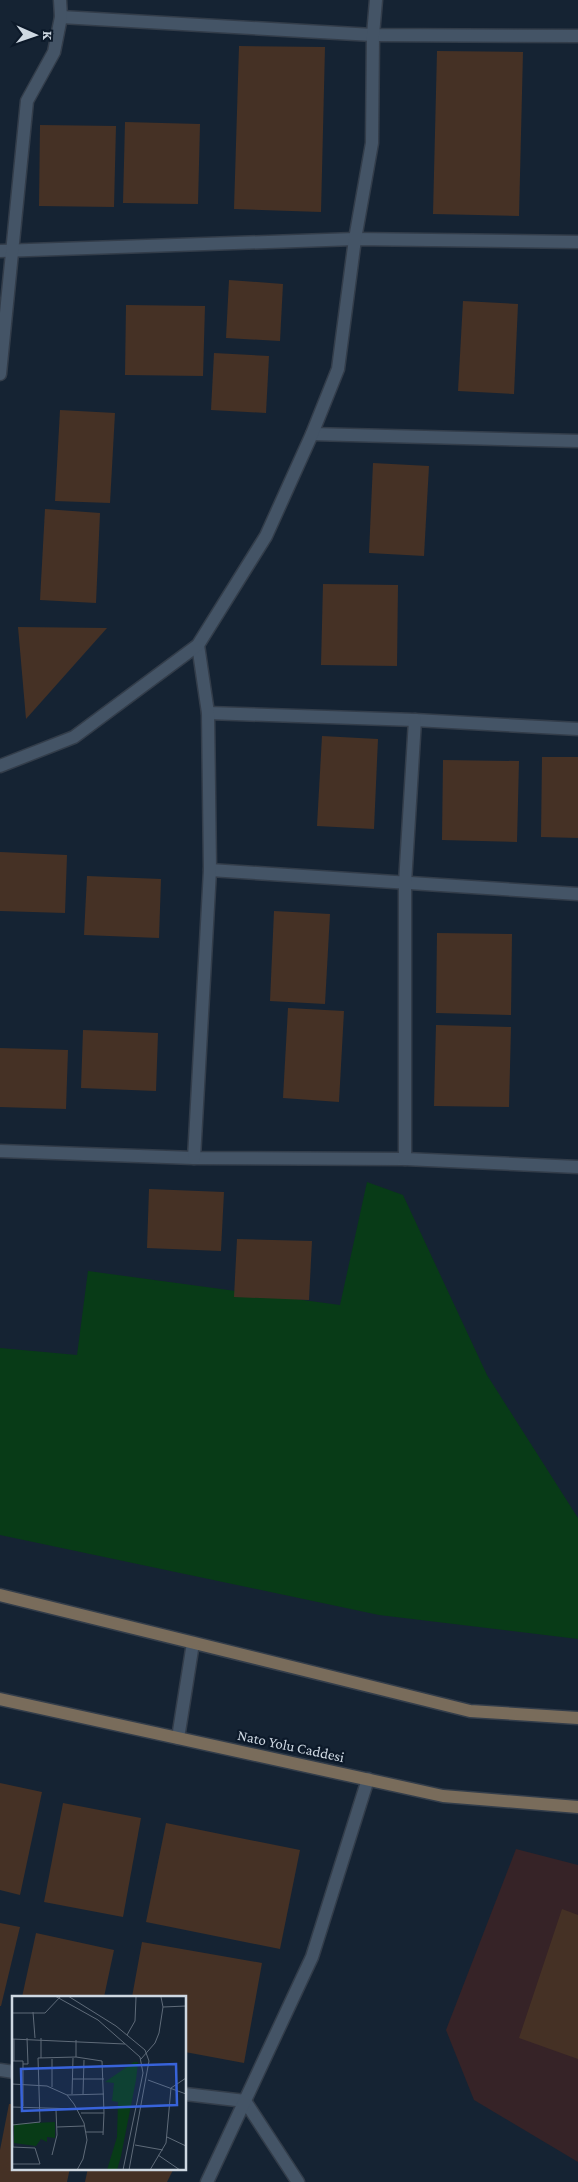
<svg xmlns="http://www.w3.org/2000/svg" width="578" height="2182" font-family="'Crimson Pro',serif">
	<rect width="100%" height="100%" fill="#152333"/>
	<polygon fill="#362327" points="516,1849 578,1865 578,2162 474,2100 446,2030"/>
	<polygon fill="#083b17" points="367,1182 403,1195 487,1375 578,1518 578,1639 379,1615 0,1535 0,1348 77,1355 88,1271 340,1305"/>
	<g fill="#453125">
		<polygon points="239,46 325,47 321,212 234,209"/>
		<polygon points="437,51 523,52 519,216 433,214"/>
		<polygon points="125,122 200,124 198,204 123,203"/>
		<polygon points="40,125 116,126 114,207 39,206"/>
		<polygon points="229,280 283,284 280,341 226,338"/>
		<polygon points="463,301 518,304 514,394 458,391"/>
		<polygon points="126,305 205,306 203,376 125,375"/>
		<polygon points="214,353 269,356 266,413 211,410"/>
		<polygon points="60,410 115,413 110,503 55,501"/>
		<polygon points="373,463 429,466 424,556 369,553"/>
		<polygon points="45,509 100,513 96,603 40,600"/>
		<polygon points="323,584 398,585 397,666 321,665"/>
		<polygon points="18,627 107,628 26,719"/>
		<polygon points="322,736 378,739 374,829 317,826"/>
		<polygon points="542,757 578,757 578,838 541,837"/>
		<polygon points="443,760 519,761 517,842 442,840"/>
		<polygon points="0,852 67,855 65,913 0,911"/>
		<polygon points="87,876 161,879 159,938 84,935"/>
		<polygon points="274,911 330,914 325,1004 270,1001"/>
		<polygon points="437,933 512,934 511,1015 436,1013"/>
		<polygon points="288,1008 344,1011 339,1102 283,1098"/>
		<polygon points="436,1025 511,1027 509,1107 434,1106"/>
		<polygon points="83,1030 158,1033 156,1091 81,1088"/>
		<polygon points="0,1048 68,1050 66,1109 0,1107"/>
		<polygon points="149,1189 224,1192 221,1251 147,1248"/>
		<polygon points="237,1239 312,1241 309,1300 234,1297"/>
		<polygon points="0,1783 42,1792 20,1895 0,1890"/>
		<polygon points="63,1803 141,1818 123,1917 44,1902"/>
		<polygon points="166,1823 300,1850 280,1949 146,1922"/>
		<polygon points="562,1909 578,1915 578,2059 519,2038"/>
		<polygon points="0,1923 20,1927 1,2006 0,2006"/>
		<polygon points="36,1933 114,1950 104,1997 22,1997"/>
		<polygon points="142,1942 262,1963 244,2063 185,2052 185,1997 132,1997"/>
		<polygon points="9,2104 14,2104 14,2168 70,2168 67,2182 0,2182 0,2150"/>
		<polygon points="88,2168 174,2168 167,2182 85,2182"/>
	</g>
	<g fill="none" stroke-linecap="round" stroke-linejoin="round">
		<defs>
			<g id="minor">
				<polyline points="61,17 373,35 578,36"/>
				<polyline points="0,251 355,239 578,242"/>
				<polyline points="0,374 27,101 54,52 61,17 60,0"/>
				<polyline points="312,434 578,441"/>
				<polyline points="208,713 415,720 578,729"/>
				<polyline points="210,870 578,894"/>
				<polyline points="0,1151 194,1158 405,1159 578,1167"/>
				<polyline points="194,1158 210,870 208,713 198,645"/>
				<polyline points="405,1159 405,883 415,720"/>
				<polyline points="178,1738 193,1643"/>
				<polyline points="0,2070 14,2072"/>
				<polyline points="185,2094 245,2101 298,2182"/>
				<polyline points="207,2182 312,1957 368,1779"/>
			</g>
			<polyline id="tertiary" points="0,766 74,737 198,645 266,536 312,434 338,369 355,239 372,143 373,35 376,0"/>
			<g id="secondary">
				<polyline points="0,1595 470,1711 578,1718"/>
				<polyline points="0,1699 443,1796 578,1807"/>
			</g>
		</defs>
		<use href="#minor" stroke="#333d4a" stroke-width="15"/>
		<use href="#tertiary" stroke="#333d4a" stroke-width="15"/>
		<use href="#secondary" stroke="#333d4a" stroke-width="15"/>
		<use href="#minor" stroke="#445466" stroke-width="12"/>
		<use href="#tertiary" stroke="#445466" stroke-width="12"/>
		<use href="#secondary" stroke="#796c5b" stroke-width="12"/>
	</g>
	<g text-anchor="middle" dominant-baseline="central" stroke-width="4.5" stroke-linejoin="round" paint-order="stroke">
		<g font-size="15" fill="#ced8e2" stroke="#0c1929">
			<text transform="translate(291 1746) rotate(12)">Nato Yolu Caddesi</text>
		</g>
	</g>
	<g transform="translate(12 1996)">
		<rect width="174" height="174" fill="#152333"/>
		<path d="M122,66H126L124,84L109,160L105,174H95L105,141L106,106L100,105L102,87L93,86ZM43,126V142L35,141V146L29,143L24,150L2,147V128Z" fill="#083b17"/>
		<path fill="none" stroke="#5f6b79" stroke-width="1" d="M43,0L86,24L128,61L131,77L111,174M56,0L104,30L133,54L137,65L117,174M119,0H152M151,11L174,10M21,16L23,42M0,17H33L49,0M115,39L123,25L124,1M0,43L113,48M64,44V61M29,62V42M40,63V91M129,63L143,47L147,37L151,11L149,1M0,65H11V110M2,65V43M11,68H16L15,42M60,83H92M136,84L174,98M0,88L35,90L55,99L62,108L72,127L75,144L71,163L65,174M60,98L61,62M71,98L72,64M55,99L92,98M0,111L65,113M0,117L1,151M0,129L28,126L26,62L64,61L90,65L92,117H69M45,131L72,130M74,136H91M91,139L92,117M155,141L174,150M123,149L151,154M0,151L23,152L28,168H0M40,159L45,139L44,114M146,159L168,174M138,174L154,147L159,92L174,82"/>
		<path fill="#3863da" fill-opacity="0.15" stroke="#3863da" stroke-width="2.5" d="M164,68L165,109L10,115L9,73Z"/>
		<rect width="174" height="174" fill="none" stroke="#ced8e2" stroke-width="2.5"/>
	</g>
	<g transform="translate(35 35) rotate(92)" stroke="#0c1929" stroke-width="4" paint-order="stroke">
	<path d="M0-4L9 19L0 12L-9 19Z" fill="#ced8e2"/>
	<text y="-8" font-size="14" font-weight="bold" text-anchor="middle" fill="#ced8e2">K</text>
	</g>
</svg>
